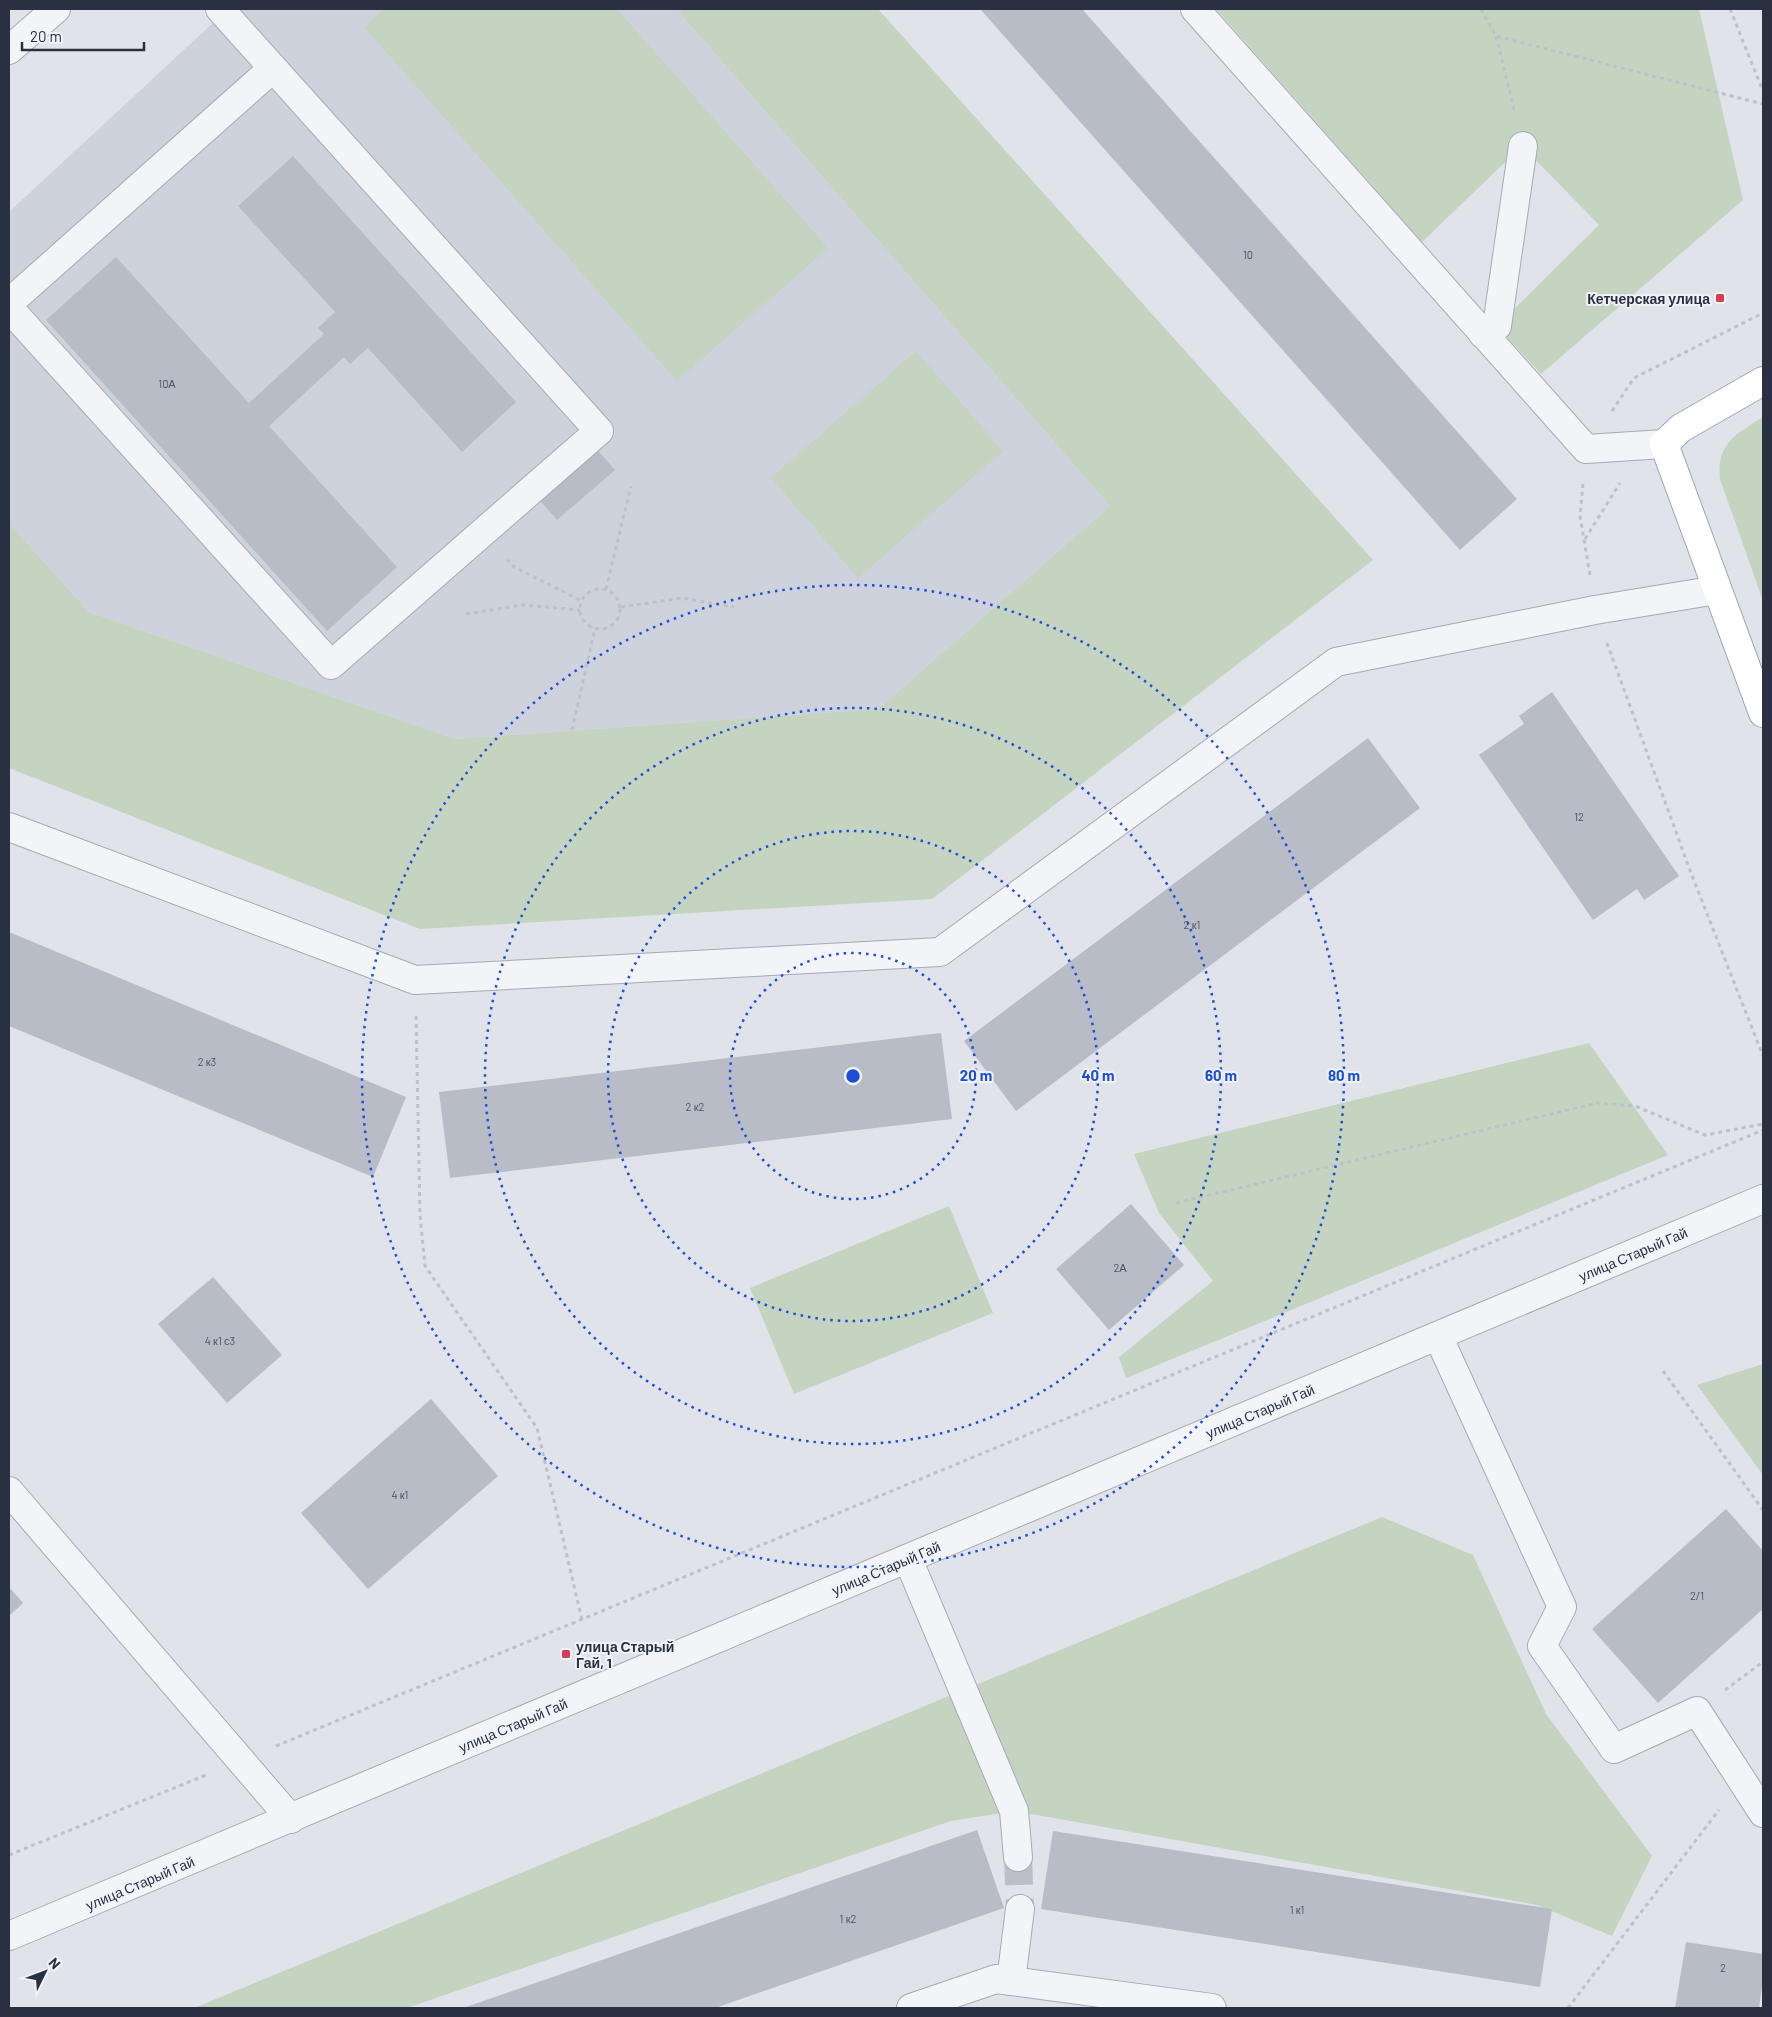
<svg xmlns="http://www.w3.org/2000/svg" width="1772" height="2017" font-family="Barlow,sans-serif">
	<rect width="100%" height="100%" fill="#e0e3ea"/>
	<polygon fill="#ced2dc" points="228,9 676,9 1110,506 878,709 455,739 89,612 9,523 9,212"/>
	<g fill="#c5d4c1">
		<polygon points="384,9 617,9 828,248 677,381 364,27"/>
		<polygon points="676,9 878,9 1373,560 932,899 420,929 9,768 9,523 89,612 455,739 878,709 1110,506"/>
		<polygon points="1216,9 1699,9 1743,200 1541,374 1497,326 1599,225 1522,146 1422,242"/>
		<polygon points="916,351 1003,451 858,578 771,478"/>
		<path d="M1763,417V601L1720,479C1716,444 1736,434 1763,417Z"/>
		<polygon points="1589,1043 1668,1155 1126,1378 1119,1357 1213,1281 1159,1213 1134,1154"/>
		<polygon points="949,1206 993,1313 794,1394 750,1288"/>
		<polygon points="1763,1364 1763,1475 1697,1385"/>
		<polygon points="1382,1517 1473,1555 1546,1714 1652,1856 1612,1936 1537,1905 1014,1811 951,1821 407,2008 194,2008"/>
	</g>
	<g fill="#b7bcc7">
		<polygon points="980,9 1082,9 1517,499 1460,550"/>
		<polygon points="293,156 516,402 462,452 368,348 350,364 344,357 269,426 397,567 327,631 46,320 116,257 249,403 324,334 318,328 335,312 238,206"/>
		<polygon points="594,446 615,470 557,520 536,496"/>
		<polygon points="1552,692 1679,876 1644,900 1637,889 1593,920 1479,755 1524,724 1519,716"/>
		<polygon points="1368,738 1420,808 1016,1111 964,1041"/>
		<polygon points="9,932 406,1097 373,1177 9,1026"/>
		<polygon points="941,1033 952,1119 450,1178 439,1092"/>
		<polygon points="1131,1204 1184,1265 1109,1330 1056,1269"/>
		<polygon points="213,1277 282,1355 227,1403 158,1324"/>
		<polygon points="431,1399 498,1476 368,1589 301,1513"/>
		<polygon points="1726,1509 1763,1551 1763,1609 1658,1703 1592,1629"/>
		<polygon points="9,1587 23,1603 9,1616"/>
		<polygon points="977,1830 1004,1908 715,2008 463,2008"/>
		<polygon points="1053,1831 1552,1909 1540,1987 1041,1909"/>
		<polygon points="1686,1942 1763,1954 1763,1979 1759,2008 1675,2008"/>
	</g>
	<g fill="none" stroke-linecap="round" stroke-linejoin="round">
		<polyline stroke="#bbbfc8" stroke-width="28" stroke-dasharray="28 14" stroke-linecap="butt" points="1018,1857 1020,1909"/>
		<defs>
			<g id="minor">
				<polyline points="1195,9 1586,449 1664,444"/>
				<polyline points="9,50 56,9"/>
				<polyline points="9,303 273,68"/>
				<polyline points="9,308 331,665 599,431 220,9"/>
				<polyline points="1483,334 1497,326 1523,146"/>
				<polyline points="9,827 415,980 940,952 1336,662 1595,610 1717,590"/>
				<polyline points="1438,1336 1562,1607 1542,1646 1614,1749 1697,1711 1763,1813"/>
				<polyline points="9,1491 291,1819"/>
				<polyline points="908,1559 1014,1811 1018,1857"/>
				<polyline points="9,1936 1763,1199"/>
				<polyline points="1011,1981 1020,1909"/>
				<polyline points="911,2008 996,1979 1212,2008"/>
			</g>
			<polyline id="major" points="1763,381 1681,428 1664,444 1763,713"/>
		</defs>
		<use href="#minor" stroke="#a5aab4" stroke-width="30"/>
		<use href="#major" stroke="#9ea7b6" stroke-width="30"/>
		<g stroke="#bec1c9" stroke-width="3" stroke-dasharray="4 4" stroke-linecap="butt">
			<polyline points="1481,9 1496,36 1763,104"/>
			<polyline points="1730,9 1763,91"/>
			<polyline points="1496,36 1515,113"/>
			<polyline points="1612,411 1634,378 1763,313"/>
			<polyline points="1583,484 1580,516 1590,575"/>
			<polyline points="1585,539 1620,483"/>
			<polyline points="507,559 514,567 582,601"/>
			<circle cx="600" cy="609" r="20"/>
			<polyline points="606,589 631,486"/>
			<polyline points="621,607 682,598 734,607"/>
			<polyline points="466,614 522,605 580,610"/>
			<polyline points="1607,643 1691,873 1763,1056"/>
			<polyline points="572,730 595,628"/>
			<polyline points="416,1016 420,1215 425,1266 537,1428 582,1620"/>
			<polyline points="1176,1203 1597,1103 1635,1106 1705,1135 1763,1124"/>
			<polyline points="1663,1371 1763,1510"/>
			<polyline points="1725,1690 1763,1662"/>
			<polyline points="276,1746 1763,1130"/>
			<polyline points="9,1855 206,1775"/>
			<polyline points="1568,2008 1719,1810"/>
		</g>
		<use href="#minor" stroke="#f3f4f8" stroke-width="28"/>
		<use href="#major" stroke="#fff" stroke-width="28"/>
	</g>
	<g fill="none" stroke="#1d4ed8" stroke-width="2.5" stroke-dasharray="2.5 5">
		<circle cx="853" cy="1076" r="123"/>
		<circle cx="853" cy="1076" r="245"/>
		<circle cx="853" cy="1076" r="368"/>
		<circle cx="853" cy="1076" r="491"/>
	</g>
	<g fill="#d63e4f" stroke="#f0f2f7" stroke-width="2">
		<rect x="1715" y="293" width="10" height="10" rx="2.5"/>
		<rect x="561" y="1649" width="10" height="10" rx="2.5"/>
	</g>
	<g text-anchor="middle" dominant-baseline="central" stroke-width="4" stroke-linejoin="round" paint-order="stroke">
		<g font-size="11" fill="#4c5363">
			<text x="1248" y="254">10</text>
			<text x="167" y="383">10А</text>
			<text x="1579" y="816">12</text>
			<text x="1192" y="924">2 к1</text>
			<text x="207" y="1061">2 к3</text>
			<text x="695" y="1106">2 к2</text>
			<text x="1120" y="1267">2А</text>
			<text x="220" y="1340">4 к1 с3</text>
			<text x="400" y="1494">4 к1</text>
			<text x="1697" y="1595">2/1</text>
			<text x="1297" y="1909">1 к1</text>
			<text x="848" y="1918">1 к2</text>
			<text x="1723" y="1967">2</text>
		</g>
		<g font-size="14" font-weight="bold" fill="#283042" stroke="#f0f2f7" text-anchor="end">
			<text x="1710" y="298">Кетчерская улица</text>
			<text x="576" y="1646" text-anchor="start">улица Старый<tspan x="576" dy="16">Гай, 1</tspan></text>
		</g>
		<g font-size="14" fill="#283042" stroke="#f0f2f7">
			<text transform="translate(1633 1254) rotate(-23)">улица Старый Гай</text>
			<text transform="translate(1260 1411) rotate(-23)">улица Старый Гай</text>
			<text transform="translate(886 1568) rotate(-23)">улица Старый Гай</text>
			<text transform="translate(513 1725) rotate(-23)">улица Старый Гай</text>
			<text transform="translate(140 1883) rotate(-23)">улица Старый Гай</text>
		</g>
	</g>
	<circle cx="853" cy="1076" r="8" fill="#1d4ed8" stroke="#f0f2f7" stroke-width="2.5"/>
	<g font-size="15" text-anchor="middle" font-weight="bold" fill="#1d4ed8" stroke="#f0f2f7" stroke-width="4" stroke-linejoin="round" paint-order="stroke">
		<text x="976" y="1081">20 m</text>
		<text x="1098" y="1081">40 m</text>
		<text x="1221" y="1081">60 m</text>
		<text x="1344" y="1081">80 m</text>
	</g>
	<rect width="1772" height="2017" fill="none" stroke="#283042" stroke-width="20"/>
	<g transform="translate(45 1972) rotate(48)" stroke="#f0f2f7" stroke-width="4" paint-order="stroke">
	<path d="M0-4L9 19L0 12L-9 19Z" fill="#283042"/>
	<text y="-8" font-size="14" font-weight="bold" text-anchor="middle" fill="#283042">N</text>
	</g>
	<path d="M22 42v8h122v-8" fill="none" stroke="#283042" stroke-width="2.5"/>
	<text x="30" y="42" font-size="15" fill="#283042" stroke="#f0f2f7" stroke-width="4" paint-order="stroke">20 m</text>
</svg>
